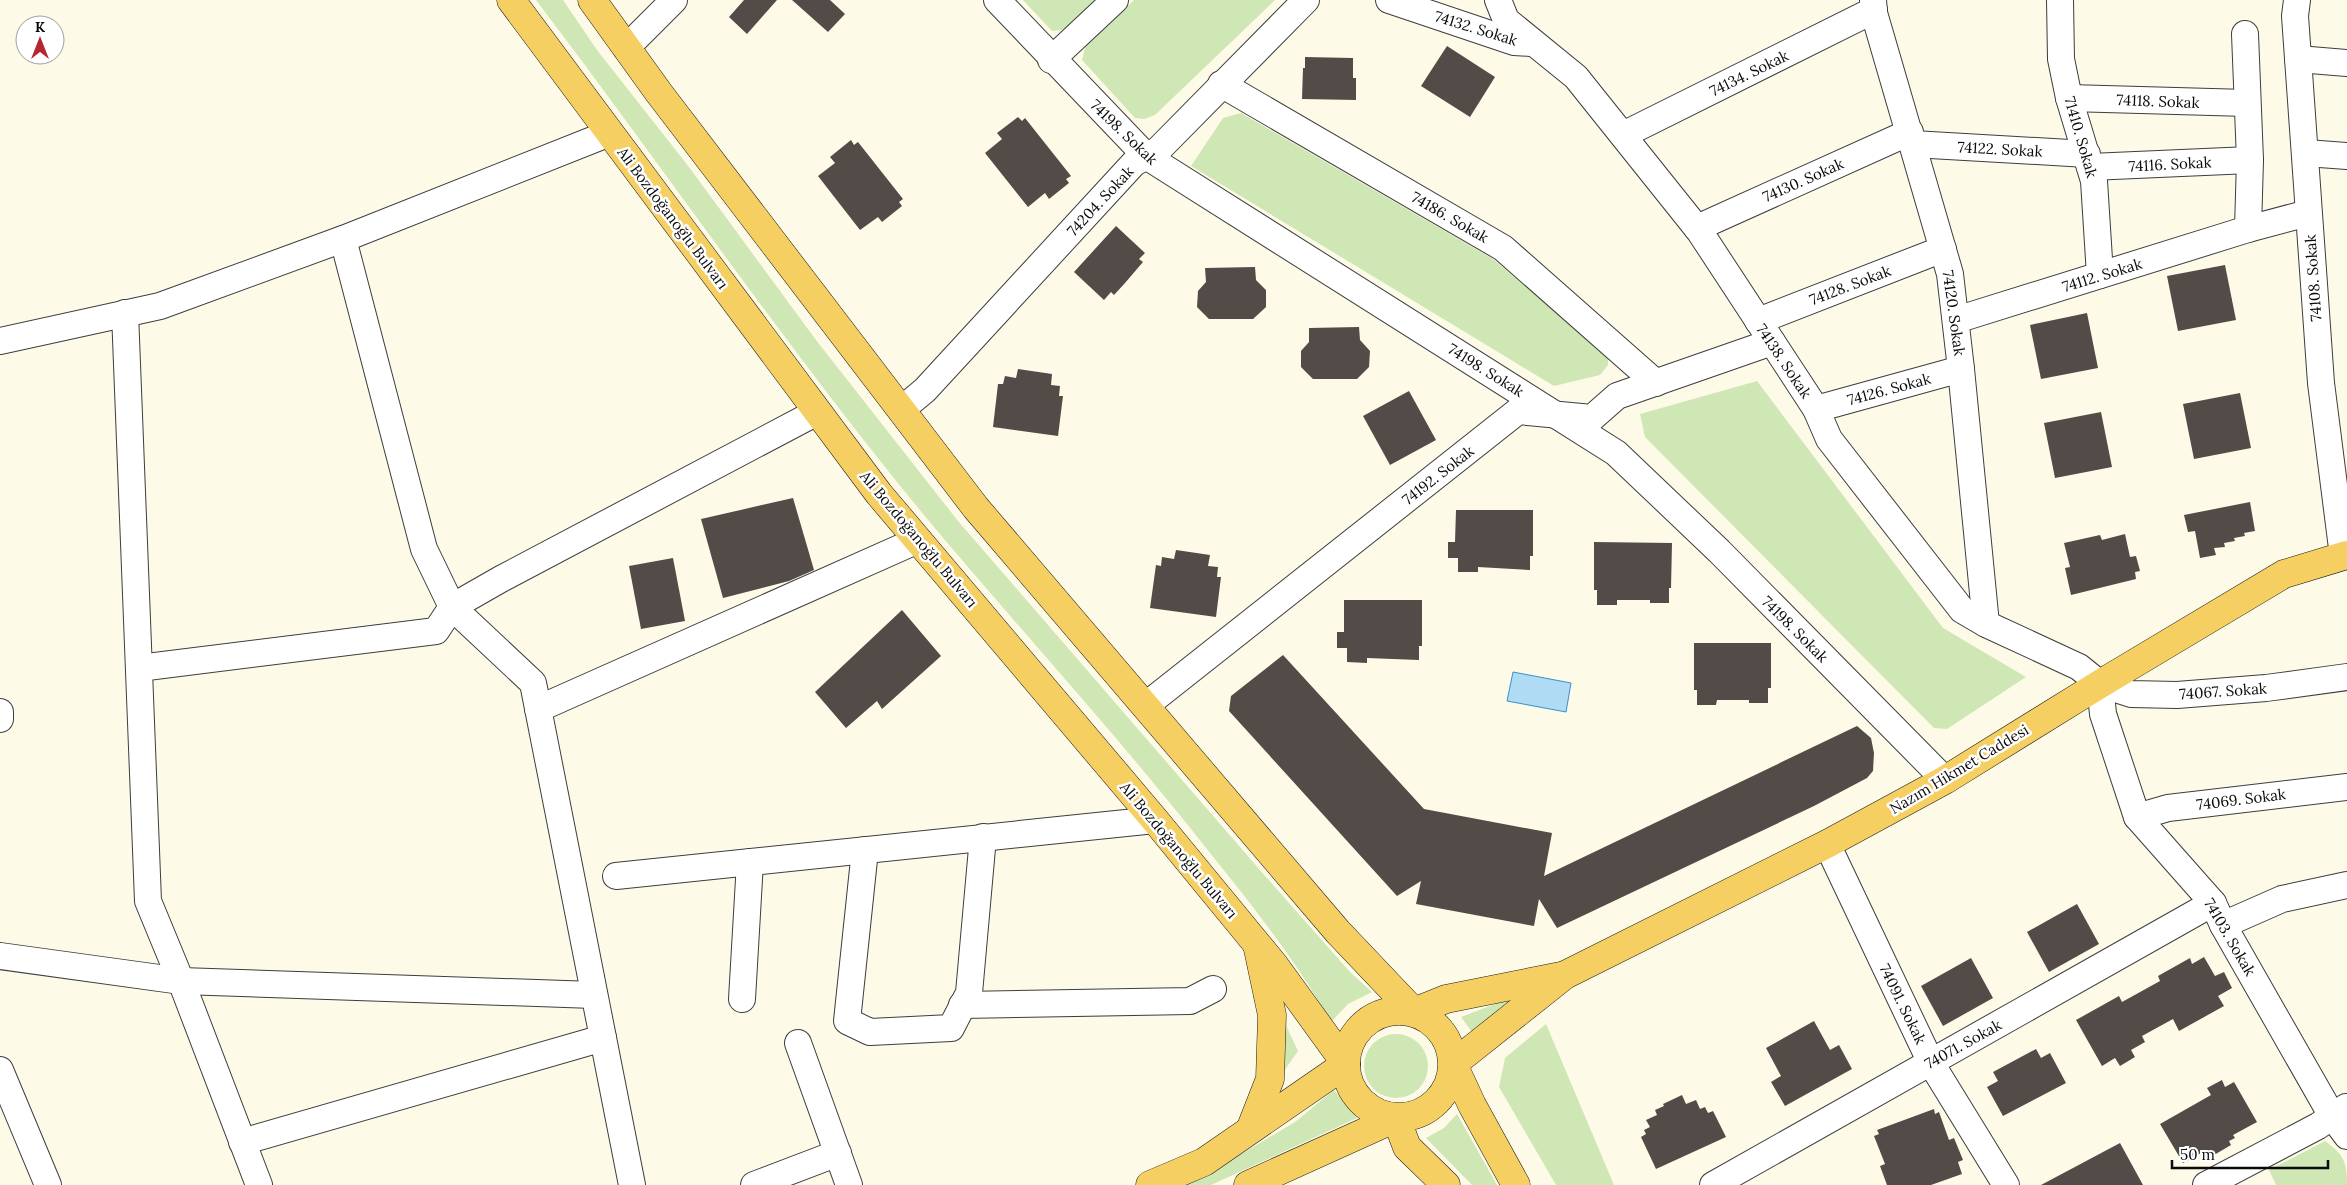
<svg xmlns="http://www.w3.org/2000/svg" width="2347" height="1185" font-family="Lora,serif">
	<rect width="100%" height="100%" fill="#fefae8"/>
	<g fill="#cfe7b4">
		<path d="M536,0H563L597,50L689,167L816,340L958,521L1266,877L1350,972L1372,992L1348,1004L1331,1022C1298,964 1256,910 1214,858C1122,740 1020,630 924,515C787,349 666,171 536,0Z"/>
		<polygon points="1023,0 1097,0 1063,30 1052,31"/>
		<polygon points="1134,0 1275,0 1155,115 1144,119 1135,118 1082,60 1086,44"/>
		<polygon points="1241,113 1493,259 1608,355 1608,365 1600,375 1554,386 1191,166 1223,118"/>
		<polygon points="1757,381 1943,628 2026,677 1947,729 1934,728 1645,437 1640,414"/>
		<polygon points="1540,987 1474,1035 1461,1017"/>
		<polygon points="1282,1017 1298,1051 1279,1078"/>
		<polygon points="1546,1024 1614,1185 1556,1185 1499,1087 1505,1058"/>
		<circle cx="1396" cy="1066" r="32"/>
		<polygon points="1334,1090 1359,1117 1211,1185 1182,1185 1218,1168 1295,1122"/>
		<polygon points="1457,1114 1497,1185 1472,1185 1426,1138 1444,1128"/>
		<path d="M2325,1141C2344,1155 2347,1162 2347,1185H2276L2269,1170Z"/>
	</g>
	<polygon fill="#afdbf4" stroke="#3891c9" points="1513,672 1571,683 1566,712 1507,701"/>
	<g fill="#534b47">
		<polygon points="744,0 777,0 747,34 729,17"/>
		<polygon points="792,0 830,0 845,14 828,32"/>
		<polygon points="1447,46 1495,77 1470,117 1421,86"/>
		<polygon points="1305,57 1353,58 1353,78 1356,78 1356,100 1302,99 1303,68 1305,68"/>
		<polygon points="1018,117 1022,121 1025,118 1071,176 1066,179 1069,183 1049,199 1045,193 1028,207 985,153 1002,139 997,133"/>
		<polygon points="851,140 854,145 858,142 903,199 899,202 902,206 882,222 878,217 860,230 818,176 835,163 830,157"/>
		<polygon points="1116,226 1145,253 1139,259 1143,262 1125,283 1114,295 1111,292 1104,300 1074,272"/>
		<polygon points="2225,265 2236,320 2178,331 2167,276"/>
		<polygon points="1255,267 1256,280 1266,290 1266,307 1253,319 1209,319 1197,307 1198,291 1206,282 1205,268"/>
		<polygon points="2087,313 2098,368 2041,379 2030,325"/>
		<polygon points="1359,327 1360,340 1370,351 1369,367 1357,379 1313,379 1301,367 1301,351 1309,342 1309,328"/>
		<polygon points="1018,369 1052,374 1051,385 1060,386 1059,396 1063,396 1058,436 993,427 998,384 1003,384 1005,376 1016,378"/>
		<polygon points="1409,391 1436,440 1390,465 1363,416"/>
		<polygon points="2240,393 2251,448 2194,459 2183,404"/>
		<polygon points="2101,412 2112,467 2055,478 2044,423"/>
		<polygon points="793,498 814,570 789,581 723,598 701,519"/>
		<polygon points="2250,502 2255,531 2244,533 2245,536 2234,538 2235,541 2224,543 2225,547 2214,548 2216,555 2200,558 2195,531 2188,532 2184,515"/>
		<polygon points="1456,510 1533,510 1533,556 1530,556 1530,570 1478,567 1478,572 1458,572 1458,558 1448,558 1448,542 1455,542"/>
		<polygon points="2125,534 2130,557 2136,556 2140,571 2135,572 2136,579 2071,595 2065,568 2070,567 2064,543 2100,535 2102,540"/>
		<polygon points="1594,542 1672,543 1671,588 1669,588 1669,603 1650,603 1650,600 1617,600 1617,605 1597,605 1597,590 1594,590"/>
		<polygon points="1176,550 1210,555 1208,566 1218,567 1217,577 1221,577 1216,617 1150,608 1156,565 1161,566 1162,557 1174,559"/>
		<polygon points="673,558 685,621 641,629 629,566"/>
		<polygon points="1344,600 1422,600 1422,646 1419,646 1419,660 1367,658 1367,663 1347,662 1347,648 1337,648 1337,632 1344,632"/>
		<polygon points="902,610 941,656 882,709 877,701 846,728 815,692"/>
		<polygon points="1694,643 1771,643 1771,688 1768,688 1768,703 1749,703 1749,700 1717,700 1716,705 1697,705 1697,690 1694,690"/>
		<polygon points="1283,655 1424,809 1552,833 1544,876 1857,726 1871,738 1874,753 1873,771 1867,778 1814,806 1557,928 1539,899 1534,926 1416,904 1421,881 1397,896 1229,711 1231,696"/>
		<polygon points="2077,904 2099,944 2049,972 2027,932"/>
		<polygon points="2204,957 2215,976 2224,972 2232,988 2218,996 2224,1006 2179,1031 2173,1019 2142,1036 2145,1042 2131,1050 2135,1057 2120,1066 2115,1058 2102,1066 2076,1020 2119,996 2122,1002 2160,981 2158,976 2190,958 2192,964"/>
		<polygon points="1971,958 1993,998 1943,1026 1921,986"/>
		<polygon points="1814,1021 1830,1050 1839,1045 1852,1069 1785,1106 1771,1082 1781,1076 1766,1048"/>
		<polygon points="2036,1049 2041,1058 2050,1053 2066,1083 2003,1116 1987,1087 1998,1081 1993,1072"/>
		<polygon points="2222,1080 2225,1087 2234,1082 2257,1122 2233,1135 2235,1138 2229,1141 2231,1145 2214,1155 2212,1151 2207,1154 2205,1151 2183,1163 2160,1124 2211,1095 2207,1088"/>
		<polygon points="1682,1095 1686,1104 1696,1100 1700,1109 1705,1107 1708,1113 1713,1111 1726,1137 1656,1169 1641,1137 1646,1134 1644,1130 1650,1127 1646,1120 1657,1115 1655,1110 1664,1106 1663,1104"/>
		<polygon points="1934,1109 1935,1114 1939,1112 1949,1140 1954,1138 1963,1160 1958,1162 1962,1174 1931,1185 1887,1185 1880,1166 1885,1164 1874,1136 1879,1134 1877,1130"/>
		<polygon points="2120,1143 2143,1185 2041,1185"/>
	</g>
	<g fill="none" stroke-linecap="round" stroke-linejoin="round">
		<defs>
			<g id="minor">
				<polyline points="997,0 1146,156 1616,453 1719,551 1945,780"/>
				<polyline points="1389,0 1514,42 1531,43"/>
				<polyline points="1498,0 1506,20 1576,77 1700,232 1816,409 1829,439 1962,610 1986,624 2079,667 2100,684 2131,694 2177,695 2266,688 2347,677"/>
				<polyline points="1873,0 1874,13 1950,274 1961,369 1986,624"/>
				<polyline points="2060,0 2061,59 2069,98 2094,181 2100,275"/>
				<polyline points="2297,0 2295,16 2321,383 2343,556"/>
				<polyline points="2245,34 2250,160 2248,229"/>
				<polyline points="626,48 674,0"/>
				<polyline points="2298,59 2347,63"/>
				<polyline points="1051,60 1115,0"/>
				<polyline points="1221,84 1503,248 1656,383"/>
				<polyline points="2069,98 2247,103"/>
				<polyline points="1623,135 1874,10"/>
				<polyline points="1913,144 2087,154"/>
				<polyline points="2306,153 2347,156"/>
				<polyline points="2090,167 2250,160"/>
				<polyline points="1697,228 1910,132"/>
				<polyline points="343,239 424,549 452,607 533,683 632,1185"/>
				<polyline points="125,313 148,901 181,981 259,1185"/>
				<polyline points="1956,320 2248,229 2308,213"/>
				<polyline points="1758,321 1943,249"/>
				<polyline points="0,341 160,306 343,239 610,133"/>
				<polyline points="1816,409 1961,369"/>
				<polyline points="901,410 925,390 1134,163 1158,150 1306,0"/>
				<polyline points="139,668 436,631 452,607 501,579 817,412"/>
				<polyline points="2100,684 2103,714 2137,817 2213,903 2223,925 2332,1116 2347,1136"/>
				<polyline points="1145,706 1518,411 1592,418 1617,396 1772,342"/>
				<polyline points="538,709 918,540"/>
				<polyline points="0,712 0,719"/>
				<polyline points="2137,817 2168,808 2347,787"/>
				<polyline points="1827,844 1931,1063 2006,1185"/>
				<polyline points="865,850 847,1021 870,1032 951,1028 969,993 983,837"/>
				<polyline points="616,876 1155,820"/>
				<polyline points="2223,925 2282,899 2347,885"/>
				<polyline points="0,956 181,981 594,995"/>
				<polyline points="742,999 750,862"/>
				<polyline points="962,1005 1190,1001 1213,989"/>
				<polyline points="798,1043 849,1185"/>
				<polyline points="0,1070 48,1185"/>
				<polyline points="242,1142 603,1038"/>
				<polyline points="754,1185 838,1153"/>
				<polyline points="1713,1185 2213,903"/>
				<polyline points="2206,1185 2318,1126 2346,1107"/>
			</g>
			<g id="major">
				<polyline points="511,0 879,494 1155,820 1275,966 1346,1064"/>
				<polyline points="592,0 659,93 976,508 1338,932 1414,1012"/>
				<circle cx="1399" cy="1064" r="53"/>
				<polyline points="1414,1012 1446,999 1561,976"/>
				<polyline points="1453,1064 1565,975 1827,844 1945,780 2100,684 2284,574 2347,555"/>
				<polyline points="1453,1064 1472,1105 1516,1185"/>
				<polyline points="1396,1118 1407,1147 1446,1185"/>
				<polyline points="1250,1130 1270,1079 1272,1015 1258,949"/>
				<polyline points="1150,1185 1204,1162 1346,1064"/>
				<polyline points="1248,1185 1396,1118"/>
			</g>
		</defs>
		<use href="#minor" stroke="#3d3d3d" stroke-width="28"/>
		<use href="#major" stroke="#1b1b1b" stroke-width="29"/>
		<use href="#minor" stroke="#fff" stroke-width="26"/>
		<use href="#major" stroke="#f5cf62" stroke-width="28"/>
	</g>
	<g text-anchor="middle" dominant-baseline="central" stroke-width="5" stroke-linejoin="round" paint-order="stroke">
		<g font-size="15" fill="#0a0a0a" stroke="#fff">
			<text transform="translate(1476 28) rotate(17)">74132. Sokak</text>
			<text transform="translate(1749 73) rotate(-26)">74134. Sokak</text>
			<text transform="translate(2158 101) rotate(2)">74118. Sokak</text>
			<text transform="translate(1124 132) rotate(44)">74198. Sokak</text>
			<text transform="translate(2081 137) rotate(74)">71410. Sokak</text>
			<text transform="translate(2000 149) rotate(3)">74122. Sokak</text>
			<text transform="translate(2170 164) rotate(-3)">74116. Sokak</text>
			<text transform="translate(1803 180) rotate(-24)">74130. Sokak</text>
			<text transform="translate(1100 201) rotate(-47)">74204. Sokak</text>
			<text transform="translate(1450 217) rotate(30)">74186. Sokak</text>
			<text transform="translate(673 218) rotate(53)">Ali Bozdoğanoğlu Bulvarı</text>
			<text transform="translate(2102 275) rotate(-17)">74112. Sokak</text>
			<text transform="translate(2313 278) rotate(-94)">74108. Sokak</text>
			<text transform="translate(1850 285) rotate(-21)">74128. Sokak</text>
			<text transform="translate(1954 313) rotate(82)">74120. Sokak</text>
			<text transform="translate(1784 361) rotate(56)">74138. Sokak</text>
			<text transform="translate(1486 370) rotate(32)">74198. Sokak</text>
			<text transform="translate(1889 389) rotate(-15)">74126. Sokak</text>
			<text transform="translate(1438 475) rotate(-38)">74192. Sokak</text>
			<text transform="translate(919 539) rotate(50)">Ali Bozdoğanoğlu Bulvarı</text>
			<text transform="translate(1795 629) rotate(45)">74198. Sokak</text>
			<text transform="translate(2223 691) rotate(-4)">74067. Sokak</text>
			<text transform="translate(1959 769) rotate(-31)">Nazım Hikmet Caddesi</text>
			<text transform="translate(2241 799) rotate(-7)">74069. Sokak</text>
			<text transform="translate(1179 850) rotate(50)">Ali Bozdoğanoğlu Bulvarı</text>
			<text transform="translate(2230 937) rotate(60)">74103. Sokak</text>
			<text transform="translate(1903 1004) rotate(64)">74091. Sokak</text>
			<text transform="translate(1963 1044) rotate(-29)">74071. Sokak</text>
		</g>
	</g>
	<g transform="translate(40 40)"><circle r="24" fill="#ffffff" stroke="#9d9d9d"/>
	<path d="M0-4L9 19L0 12L-9 19Z" fill="#b52730"/>
	<text y="-8" font-size="14" font-weight="bold" text-anchor="middle" fill="#0a0a0a">K</text>
	</g>
	<path d="M2172 1160v8h156v-8" fill="none" stroke="#0a0a0a" stroke-width="2.5"/>
	<text x="2180" y="1160" font-size="15" fill="#0a0a0a" stroke="#ffffff" stroke-width="4" paint-order="stroke">50 m</text>
</svg>
